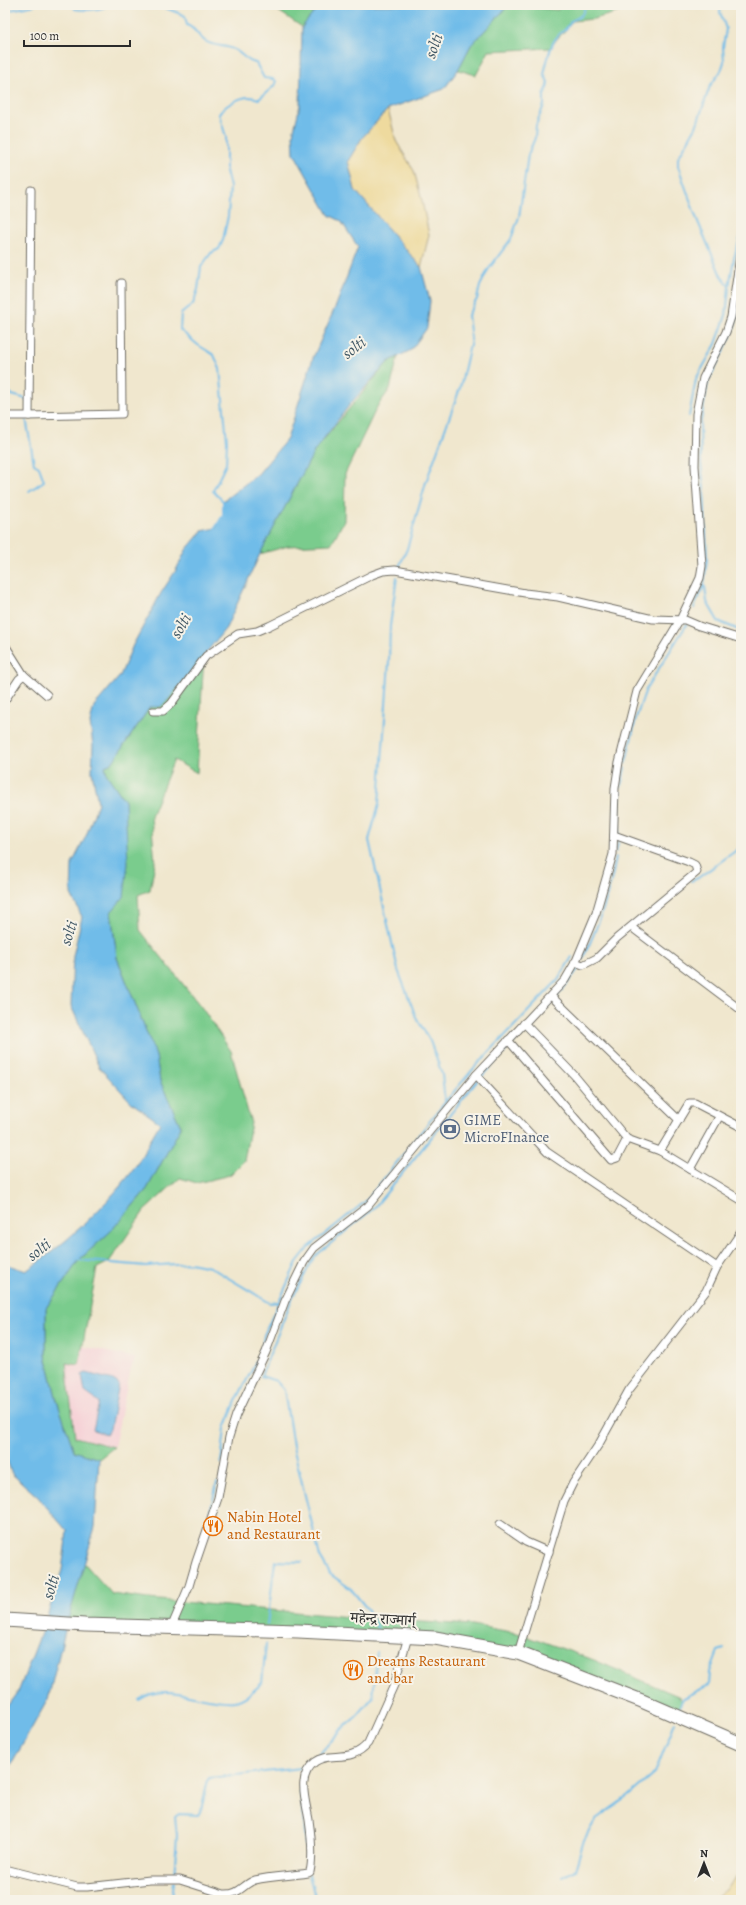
<svg xmlns="http://www.w3.org/2000/svg" width="746" height="1905" font-family="Alegreya,'Noto Serif Devanagari',serif">
	<rect width="100%" height="100%" fill="#f7f3e8"/>
	<filter id="ink" filterUnits="userSpaceOnUse"><feTurbulence type="fractalNoise" baseFrequency=".025" numOctaves="2"/><feDisplacementMap in="SourceGraphic" scale="8" xChannelSelector="R" yChannelSelector="G"/><feConvolveMatrix kernelMatrix="1 2 1 2 8 2 1 2 1" color-interpolation-filters="sRGB"/></filter>
	<filter id="wash" filterUnits="userSpaceOnUse"><feTurbulence type="fractalNoise" baseFrequency=".012" numOctaves="4" result="noise"/><feDisplacementMap in="SourceGraphic" scale="16" xChannelSelector="R" yChannelSelector="G"/><feGaussianBlur stdDeviation="0.9" result="paint"/><feColorMatrix in="noise" values="0 0 0 0 0 0 0 0 0 0 0 0 0 0 0 0 0 1.4 0 .05"/><feComposite in="paint" operator="in"/></filter>
	<g filter="url(#wash)">
		<rect width="100%" height="100%" fill="#f0e7ce"/>
		<polygon fill="#f6cfd5" points="82,1346 135,1358 130,1372 114,1447 75,1437 66,1363 79,1365"/>
		<g fill="#7acc8d" stroke="#527c5c">
			<polygon points="279,5 320,5 302,27 277,10"/>
			<path d="M509,5L558,10L561,5H637L633,8L594,19L572,21C566,32 557,36 551,48L489,51L476,75L458,70L471,45Z"/>
			<polygon points="398,357 390,389 377,407 345,474 344,521 331,544 288,546 260,554 315,450 388,362"/>
			<polygon points="204,656 197,773 174,760 151,816 155,863 150,890 138,895 140,930 202,1008 231,1051 251,1123 244,1161 230,1175 197,1183 180,1178 144,1211 109,1262 97,1268 79,1365 66,1363 75,1437 114,1447 99,1459 74,1452 57,1401 46,1356 46,1308 79,1260 110,1232 147,1189 181,1127 160,1081 156,1056 117,958 111,912 125,801 107,775 105,766 112,763 150,707"/>
			<polygon points="84,1563 112,1594 148,1599 373,1619 473,1625 522,1634 594,1660 678,1696 682,1699 678,1711 542,1662 435,1638 67,1623"/>
		</g>
		<g fill="#eeda9e" stroke="#8c8264">
			<polygon points="388,109 396,141 414,171 422,201 429,235 421,267 355,190 348,161 362,138"/>
			<polygon points="741,1873 741,1900 712,1900 719,1896"/>
		</g>
		<g fill="#6fbce9" stroke="#4d748a">
			<path d="M320,5H509L471,45L458,70L444,89L388,109L362,138L348,161L355,190L421,267L430,301L427,328L411,350L388,362L351,403L315,450L260,554L226,628L168,700L160,707H150L112,763L105,766L107,775L125,801L128,863L124,897L111,912L117,958L156,1056L160,1081L181,1127L147,1189L110,1232L79,1260L46,1308V1356L57,1401L74,1451L99,1459L95,1527L67,1623L48,1699L5,1776V1709L19,1690L45,1623L62,1570L67,1531L38,1497L12,1474L5,1455V1264L26,1271C65,1244 101,1211 131,1173C142,1158 150,1139 160,1123L132,1103L99,1067L71,1006L73,956L82,917L71,894L72,864L86,836L98,803L92,772L93,745L90,723L94,706L120,676L133,645L161,593L176,570L186,550L202,531L216,528L223,515V501L258,474L287,439L313,358L337,303L358,247L341,221L329,215L294,153L293,134L300,105L302,27Z"/>
			<polygon points="86,1373 113,1380 119,1384 110,1429 106,1434 93,1430 99,1402 85,1392 82,1375"/>
		</g>
		<g fill="none" stroke-linecap="round" stroke-linejoin="round">
			<g stroke="#6fbce9" stroke-width="2">
				<path d="M74,5L75,9C85,10 95,11 105,7V5"/>
				<path d="M158,5L181,14L185,16L187,25C198,30 196,35 205,41C215,47 226,45 235,50C243,54 246,62 256,63L264,78L273,79L276,81L274,86L259,99C256,98 252,97 249,97C239,97 224,106 219,114L226,137V171L230,187L228,216L223,240L219,249L211,253L201,267L198,289L193,304L181,314L180,330L198,345L214,355L220,369L227,441L226,464L213,491L223,501V515L214,530"/>
				<polyline points="5,11 35,5"/>
				<polyline points="729,286 734,258 741,235"/>
				<polyline points="5,387 12,395 26,399 26,401"/>
				<polyline points="689,416 696,379 716,344 726,315 729,286 721,276 696,217 678,166 678,158 696,127 710,86 721,71 724,62 723,47 726,29 720,12 721,5"/>
				<polyline points="26,418 34,464 39,467 44,481 29,491"/>
				<path d="M399,567L407,549L426,482L460,388L471,340L468,315L477,299L480,286L488,270L511,239L519,217L528,155L535,138L536,125L544,105V94L547,89L548,82L544,74C547,63 549,46 557,37C563,29 566,32 571,21C580,17 584,15 585,5"/>
				<polyline points="705,587 707,602 718,621 741,631"/>
				<polyline points="694,608 704,585 707,559 704,490 701,463 700,426 708,381 731,336 737,318 741,286"/>
				<polyline points="626,762 636,718 646,689 687,624"/>
				<polyline points="621,787 625,768"/>
				<polyline points="619,834 620,792"/>
				<polyline points="616,852 619,840"/>
				<polyline points="691,881 698,878 741,847"/>
				<path d="M582,960C598,928 610,892 616,857"/>
				<polyline points="556,998 579,968 583,968"/>
				<polyline points="529,1026 552,1002"/>
				<polyline points="513,1043 526,1029"/>
				<polyline points="481,1077 510,1046"/>
				<polyline points="445,1102 475,1067 558,980 572,957"/>
				<polyline points="77,1260 146,1266 190,1263 210,1267 270,1303 279,1302 297,1262 309,1247 366,1201 445,1102 442,1074 430,1041 416,1017 398,970 369,840 379,804 389,662 390,626 397,577"/>
				<polyline points="221,1463 225,1428 236,1401 262,1350 264,1335 279,1302"/>
				<polyline points="210,1512 217,1483"/>
				<polyline points="267,1625 275,1561 302,1562"/>
				<polyline points="378,1630 368,1610 351,1589 330,1574 320,1557 293,1446 284,1390 276,1381 261,1376 291,1301 314,1257 374,1208 478,1080"/>
				<path d="M139,1700C166,1680 203,1704 234,1701C244,1700 255,1690 262,1683L266,1644"/>
				<polyline points="678,1711 682,1699 709,1685 710,1672 718,1651 724,1649"/>
				<polyline points="315,1759 340,1731 357,1716 373,1697 377,1652"/>
				<polyline points="301,1785 300,1788 308,1862"/>
				<polyline points="309,1875 316,1900"/>
				<polyline points="562,1877 575,1870 584,1840 596,1819 627,1797 655,1773 675,1722"/>
				<path d="M174,1878L177,1835L175,1817L179,1814L198,1815C203,1810 205,1787 209,1778L301,1768"/>
				<polyline points="150,1900 172,1897 174,1882"/>
			</g>
		</g>
	</g>
	<g filter="url(#ink)">
		<g fill="none" stroke-linecap="round" stroke-linejoin="round">
			<defs>
				<g id="street">
					<polyline points="31,190 29,416 122,414 121,283"/>
					<polyline points="5,416 29,416"/>
					<polyline points="5,645 24,675 47,695"/>
					<polyline points="5,700 19,679 24,675"/>
					<polyline points="153,711 163,711 171,704 206,656 238,634 257,631 269,626 372,575 383,571 395,570 525,593 558,597 653,619 685,620 699,626 741,639"/>
					<polyline points="631,927 741,1010"/>
					<polyline points="575,962 583,965 597,958 617,938 697,872 695,865 689,862 614,835"/>
					<polyline points="551,996 679,1120"/>
					<polyline points="524,1023 574,1075 627,1139 660,1151 741,1200"/>
					<polyline points="508,1040 611,1160 617,1158 627,1139"/>
					<polyline points="476,1075 547,1152 717,1267"/>
					<polyline points="660,1151 689,1103 695,1103 741,1127"/>
					<polyline points="690,1169 719,1117"/>
					<polyline points="500,1524 526,1542 549,1552"/>
					<polyline points="171,1628 189,1586 196,1562 218,1498 229,1437 236,1415 266,1352 285,1301 304,1262 314,1248 368,1206 476,1075 565,980 576,961 596,913 613,854 615,788 619,762 637,691 680,620 700,578 702,566 695,466 696,414 703,378 726,332 731,317 741,250"/>
					<polyline points="518,1653 564,1501 573,1483 599,1444 629,1390 706,1291 717,1267 741,1232"/>
					<path d="M5,1869L77,1887H87L150,1880H180L224,1894C240,1895 243,1884 255,1880C273,1876 290,1876 308,1873L310,1872C313,1858 311,1834 309,1820C306,1801 296,1776 315,1762C330,1751 351,1764 368,1743L394,1685L408,1637"/>
				</g>
				<polyline id="highway" points="5,1620 85,1625 298,1631 435,1638 518,1653 642,1701 741,1744"/>
			</defs>
			<use href="#street" stroke="#706d64" stroke-width="9"/>
			<use href="#highway" stroke="#706d64" stroke-width="15"/>
			<use href="#street" stroke="#fff" stroke-width="7"/>
			<use href="#highway" stroke="#fff" stroke-width="13"/>
		</g>
	</g>
	<defs>
		<symbol id="bank-ring" viewBox="-11 -11 22 22"><circle r="9.5" fill="#f7f3e8" stroke="#5c6f8a" stroke-width="1.5"/><path d="M-6-4H6V4H-6ZM0-2.3a2.3 2.3 0 1 0 0 4.6a2.3 2.3 0 1 0 0-4.6Z" fill="#5c6f8a"/></symbol>
		<symbol id="restaurant-ring" viewBox="-11 -11 22 22"><circle r="9.5" fill="#f7f3e8" stroke="#e8710a" stroke-width="1.5"/><path d="M-5-6h1v4h1v-4h1v4h1v-4h1v5L-1.5 .5V6h-2V.5L-5-1ZM5-6V6H3V1.5H1.5Q1.5-4 5-6Z" fill="#e8710a"/></symbol>
	</defs>
	<g fill-rule="evenodd">
		<use href="#bank-ring" x="439" y="1118" width="22" height="22"/>
		<use href="#restaurant-ring" x="202" y="1515" width="22" height="22"/>
		<use href="#restaurant-ring" x="342" y="1659" width="22" height="22"/>
	</g>
	<g text-anchor="middle" dominant-baseline="central" stroke-width="4" stroke-linejoin="round" paint-order="stroke">
		<g font-size="15" fill="#4e5e75" stroke="#f7f3e8" text-anchor="start">
			<text x="464" y="1120">GIME<tspan x="464" dy="17">MicroFInance</tspan></text>
		</g>
		<g font-size="15" fill="#c56008" stroke="#f7f3e8" text-anchor="start">
			<text x="227" y="1517">Nabin Hotel<tspan x="227" dy="17">and Restaurant</tspan></text>
			<text x="367" y="1661">Dreams Restaurant<tspan x="367" dy="17">and bar</tspan></text>
		</g>
		<g font-size="15" fill="#2b2b2b" stroke="#f7f3e8">
			<text transform="translate(383 1619) rotate(3)">महेन्द्र राज्मार्ग्</text>
		</g>
		<g font-size="16" font-style="italic" fill="#3f5664" stroke="#f7f3e8">
			<text transform="translate(434 46) rotate(-70)">solti</text>
			<text transform="translate(354 348) rotate(-37)">solti</text>
			<text transform="translate(181 626) rotate(-59)">solti</text>
			<text transform="translate(69 933) rotate(-72)">solti</text>
			<text transform="translate(39 1250) rotate(-38)">solti</text>
			<text transform="translate(51 1587) rotate(-73)">solti</text>
		</g>
	</g>
	<rect width="746" height="1905" fill="none" stroke="#f7f3e8" stroke-width="20"/>
	<g transform="translate(704 1863)" stroke="#f7f3e8" stroke-width="3" paint-order="stroke">
	<path d="M0-3L7 15L0 10L-7 15Z" fill="#2b2b2b"/>
	<text y="-6" font-size="11" font-weight="bold" text-anchor="middle" fill="#2b2b2b">N</text>
	</g>
	<path d="M24 40v6h106v-6" fill="none" stroke="#2b2b2b" stroke-width="2"/>
	<text x="30" y="40" font-size="12" fill="#2b2b2b" stroke="#f7f3e8" stroke-width="3" paint-order="stroke">100 m</text>
</svg>
